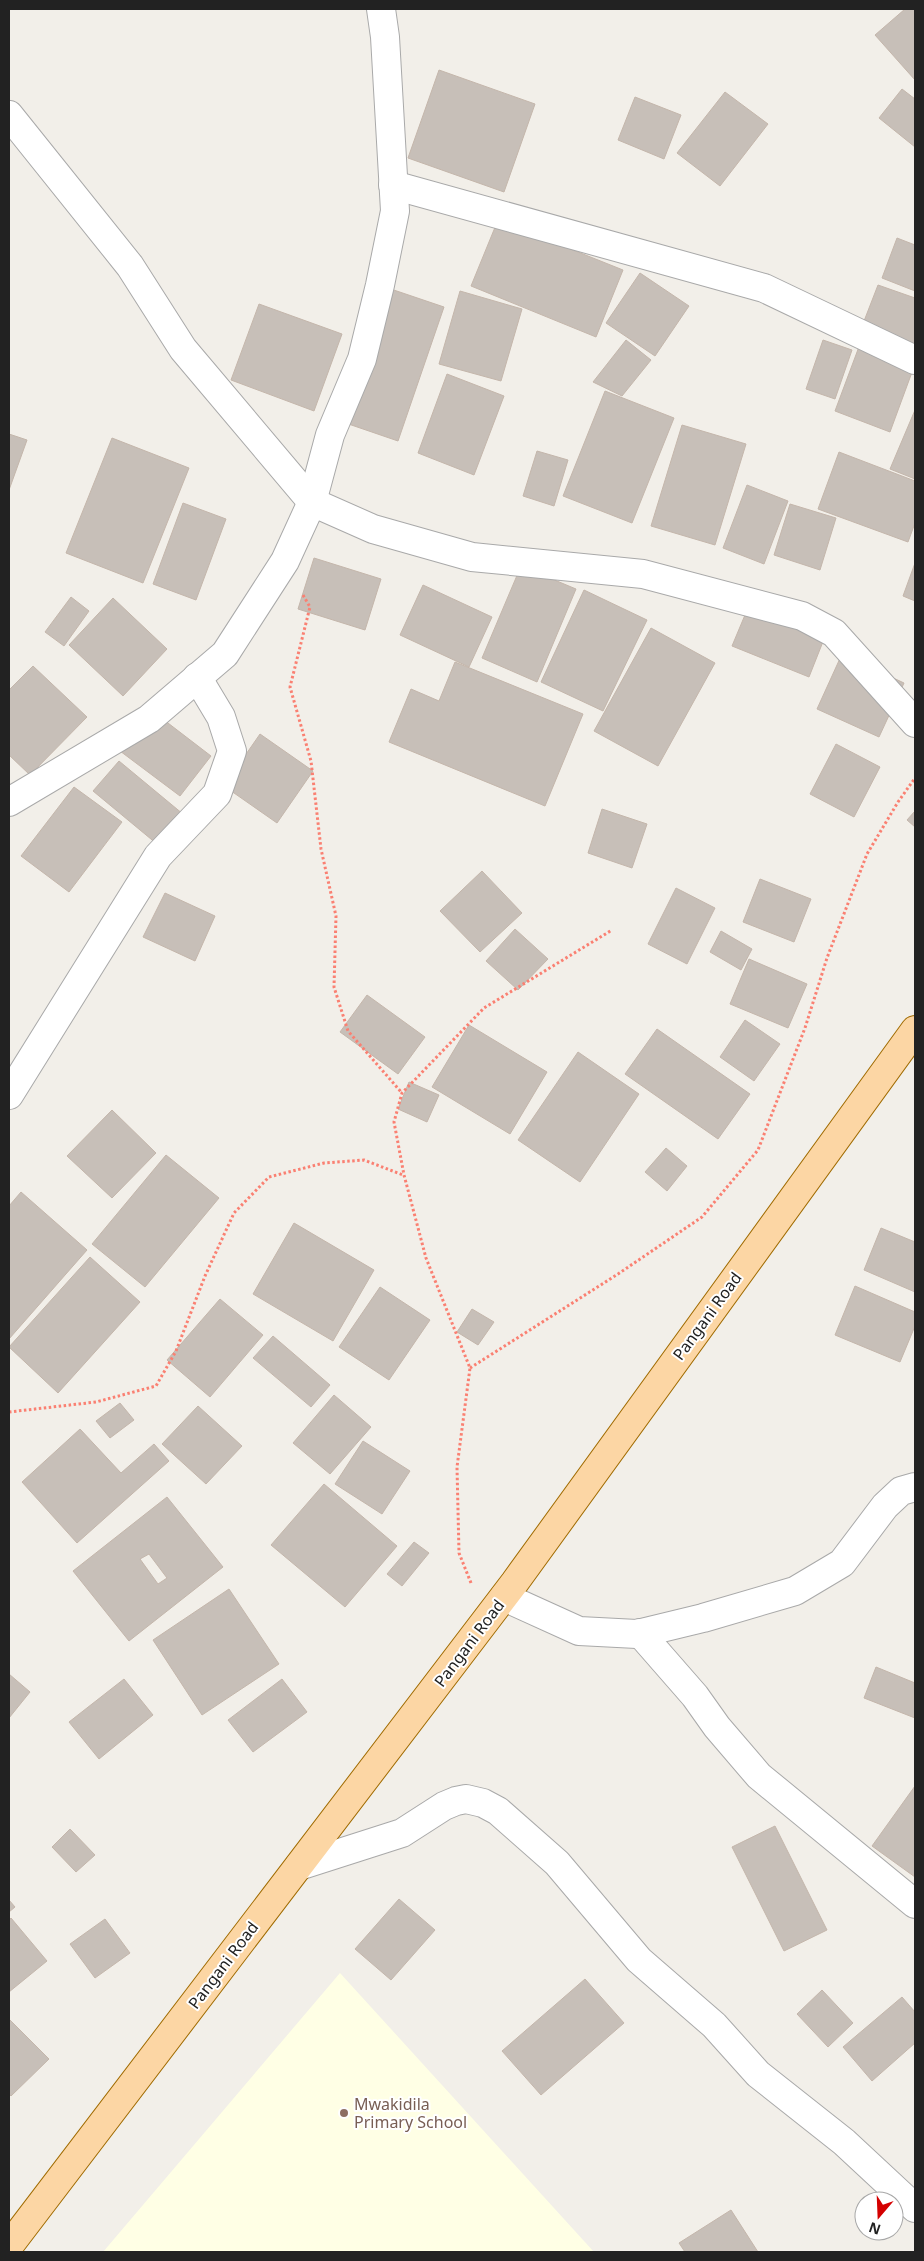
<svg xmlns="http://www.w3.org/2000/svg" width="924" height="2261" font-family="'Noto Sans',sans-serif">
	<rect width="100%" height="100%" fill="#f2efe9"/>
	<polygon fill="#ffffe5" points="340,1973 594,2252 103,2252"/>
	<g fill="#c7bfb8" stroke="#c4b6ab" fill-rule="evenodd">
		<polygon points="905,9 915,9 915,80 875,35"/>
		<polygon points="439,70 535,104 504,192 408,158"/>
		<polygon points="902,89 915,99 915,147 879,118"/>
		<polygon points="725,92 768,124 720,186 677,153"/>
		<polygon points="635,97 681,115 664,159 618,140"/>
		<polygon points="498,220 623,270 596,337 471,286"/>
		<polygon points="897,238 915,245 915,291 882,278"/>
		<polygon points="640,273 689,306 655,356 606,323"/>
		<polygon points="376,284 444,307 398,441 331,418"/>
		<polygon points="878,285 915,298 915,354 859,334"/>
		<polygon points="460,291 522,309 501,381 439,364"/>
		<polygon points="259,304 342,334 314,411 231,380"/>
		<polygon points="626,340 651,360 622,396 593,382"/>
		<polygon points="823,340 852,350 835,399 806,389"/>
		<polygon points="860,344 915,364 890,432 835,411"/>
		<polygon points="447,374 504,396 474,475 418,453"/>
		<polygon points="605,391 674,418 632,523 563,496"/>
		<polygon points="915,410 915,479 890,469"/>
		<polygon points="682,425 746,444 715,545 651,526"/>
		<polygon points="9,434 27,440 9,490"/>
		<polygon points="112,438 189,468 143,583 66,553"/>
		<polygon points="537,451 568,460 554,506 523,496"/>
		<polygon points="839,452 915,481 915,523 908,542 818,509"/>
		<polygon points="747,485 788,501 764,564 723,548"/>
		<polygon points="183,503 226,519 196,600 153,584"/>
		<polygon points="790,504 836,518 820,570 774,555"/>
		<polygon points="314,558 381,579 365,630 298,609"/>
		<polygon points="915,563 915,601 903,596"/>
		<polygon points="521,566 576,589 537,682 482,658"/>
		<polygon points="423,585 492,617 469,667 400,635"/>
		<polygon points="584,590 647,620 603,711 541,682"/>
		<polygon points="71,597 89,611 64,646 45,632"/>
		<polygon points="113,598 167,649 123,696 69,645"/>
		<polygon points="750,603 826,634 809,677 732,646"/>
		<polygon points="651,628 715,663 658,766 594,731"/>
		<polygon points="842,654 904,683 879,737 817,709"/>
		<polygon points="455,662 583,714 545,806 389,742 411,689 439,701"/>
		<polygon points="33,666 87,717 30,775 9,755 9,690"/>
		<polygon points="151,710 211,756 180,796 120,751"/>
		<polygon points="260,734 313,771 277,823 224,786"/>
		<polygon points="836,744 880,767 854,817 810,794"/>
		<polygon points="119,761 195,824 169,854 93,791"/>
		<polygon points="74,787 122,822 69,892 21,856"/>
		<polygon points="602,809 647,824 632,868 588,853"/>
		<polygon points="915,811 915,827 907,820"/>
		<polygon points="482,871 522,913 480,952 440,911"/>
		<polygon points="760,879 811,899 794,942 743,922"/>
		<polygon points="676,888 715,908 687,964 648,944"/>
		<polygon points="165,893 215,916 195,961 143,937"/>
		<polygon points="515,929 548,959 518,990 486,961"/>
		<polygon points="721,931 752,949 741,970 710,952"/>
		<polygon points="749,959 807,984 788,1028 730,1004"/>
		<polygon points="367,995 425,1037 398,1074 340,1032"/>
		<polygon points="745,1020 780,1044 754,1081 720,1057"/>
		<polygon points="469,1025 547,1072 510,1134 432,1087"/>
		<polygon points="657,1029 750,1094 718,1139 625,1074"/>
		<polygon points="578,1052 639,1094 580,1182 518,1140"/>
		<polygon points="409,1082 439,1095 427,1122 398,1109"/>
		<polygon points="112,1110 156,1153 112,1198 67,1156"/>
		<polygon points="666,1148 687,1166 667,1191 645,1172"/>
		<polygon points="166,1155 219,1198 145,1287 92,1244"/>
		<polygon points="21,1192 87,1250 9,1339 9,1206"/>
		<polygon points="294,1223 374,1270 333,1341 253,1294"/>
		<polygon points="881,1228 915,1242 915,1292 864,1270"/>
		<polygon points="90,1257 140,1302 58,1393 9,1347"/>
		<polygon points="855,1286 915,1312 915,1326 900,1362 835,1335"/>
		<polygon points="380,1287 430,1320 389,1380 339,1347"/>
		<polygon points="220,1299 263,1335 210,1397 167,1360"/>
		<polygon points="472,1309 494,1322 478,1345 457,1332"/>
		<polygon points="273,1336 330,1385 311,1407 253,1358"/>
		<polygon points="334,1395 371,1427 330,1474 293,1443"/>
		<polygon points="120,1403 134,1420 110,1438 96,1421"/>
		<polygon points="198,1406 242,1446 206,1484 162,1444"/>
		<polygon points="80,1429 121,1473 154,1444 169,1461 77,1543 22,1482"/>
		<polygon points="363,1441 410,1471 382,1514 335,1484"/>
		<polygon points="324,1484 397,1546 345,1607 271,1545"/>
		<path d="M167,1497L223,1567L129,1641L73,1571ZM149,1554L167,1578L158,1584L140,1559Z"/>
		<polygon points="414,1542 429,1553 402,1586 387,1574"/>
		<polygon points="229,1589 279,1664 202,1715 153,1640"/>
		<polygon points="876,1667 915,1683 915,1718 864,1698"/>
		<polygon points="9,1674 30,1692 9,1718"/>
		<polygon points="124,1679 153,1715 99,1759 69,1722"/>
		<polygon points="282,1679 307,1712 253,1752 228,1720"/>
		<polygon points="915,1786 915,1877 872,1846"/>
		<polygon points="775,1826 827,1930 784,1951 732,1847"/>
		<polygon points="70,1829 95,1855 76,1872 52,1847"/>
		<polygon points="399,1899 435,1930 391,1980 355,1949"/>
		<polygon points="9,1900 15,1907 9,1912"/>
		<polygon points="11,1918 47,1961 9,1992 9,1920"/>
		<polygon points="105,1919 130,1953 95,1978 70,1944"/>
		<polygon points="585,1979 624,2023 541,2095 502,2051"/>
		<polygon points="822,1990 853,2023 828,2047 797,2014"/>
		<polygon points="902,1997 915,2012 915,2043 872,2081 843,2047"/>
		<polygon points="9,2019 49,2059 11,2096 9,2094"/>
		<polygon points="731,2210 758,2252 685,2252 679,2243"/>
	</g>
	<g fill="none" stroke-linecap="round" stroke-linejoin="round">
		<defs>
			<g id="minor">
				<polyline points="9,115 130,266 183,349 312,502 373,529 472,557 643,574 802,616 834,633 915,723"/>
				<polyline points="393,185 764,288 915,360"/>
				<polyline points="9,802 149,719 225,654 285,561 312,502 330,435 362,359 380,285 395,211 385,37 381,9"/>
				<polyline points="9,1095 158,856 217,794 232,751 221,717 197,677"/>
				<polyline points="504,1597 579,1631 637,1634 703,1618 795,1591 842,1563 885,1506 901,1491 915,1487"/>
				<polyline points="640,1633 695,1696 717,1727 759,1776 915,1904"/>
				<polyline points="299,1866 402,1833 444,1806 456,1801 466,1799 483,1803 498,1811 557,1863 639,1960 714,2025 758,2074 844,2142 915,2208"/>
			</g>
			<polyline id="major" points="9,2246 515,1582 915,1030"/>
		</defs>
		<use href="#minor" stroke="#a9a9a9" stroke-width="30"/>
		<use href="#major" stroke="#a06b00" stroke-width="30"/>
		<g stroke="#fa8072" stroke-width="3" stroke-dasharray="2.5 2.5" stroke-linecap="butt">
			<polyline points="303,595 310,607 290,687 311,761 321,849 336,916 334,987 348,1031 402,1093"/>
			<polyline points="470,1368 618,1274 702,1217 758,1150 805,1028 827,958 867,854 898,802 915,778"/>
			<polyline points="9,1412 96,1402 156,1386 176,1351 205,1276 234,1213 269,1177 324,1163 364,1160 403,1175"/>
			<polyline points="471,1583 459,1553 457,1467 470,1368 426,1258 404,1175 394,1122 402,1093 484,1008 612,930"/>
		</g>
		<use href="#minor" stroke="#fff" stroke-width="28"/>
		<use href="#major" stroke="#fcd6a4" stroke-width="28"/>
	</g>
	<circle fill="#8d6e63" stroke="#fff" stroke-width="2" cx="344" cy="2113" r="5"/>
	<g text-anchor="middle" dominant-baseline="central" stroke-width="4" stroke-linejoin="round" paint-order="stroke">
		<g font-size="16" fill="#222" stroke="#fff">
			<text transform="translate(707 1316) rotate(-54)">Pangani Road</text>
			<text transform="translate(469 1643) rotate(-53)">Pangani Road</text>
			<text transform="translate(223 1965) rotate(-53)">Pangani Road</text>
		</g>
		<g font-size="16" fill="#785e54" stroke="#fff" text-anchor="start">
			<text x="354" y="2104">Mwakidila<tspan x="354" dy="18">Primary School</tspan></text>
		</g>
	</g>
	<rect width="924" height="2261" fill="none" stroke="#222222" stroke-width="20"/>
	<g transform="translate(879 2216) rotate(199)"><circle r="24" fill="#ffffff" stroke="#a7a7a7"/>
	<path d="M0-4L9 19L0 12L-9 19Z" fill="#d40000"/>
	<text y="-8" font-size="14" font-weight="bold" text-anchor="middle" fill="#222222">N</text>
	</g>
</svg>
